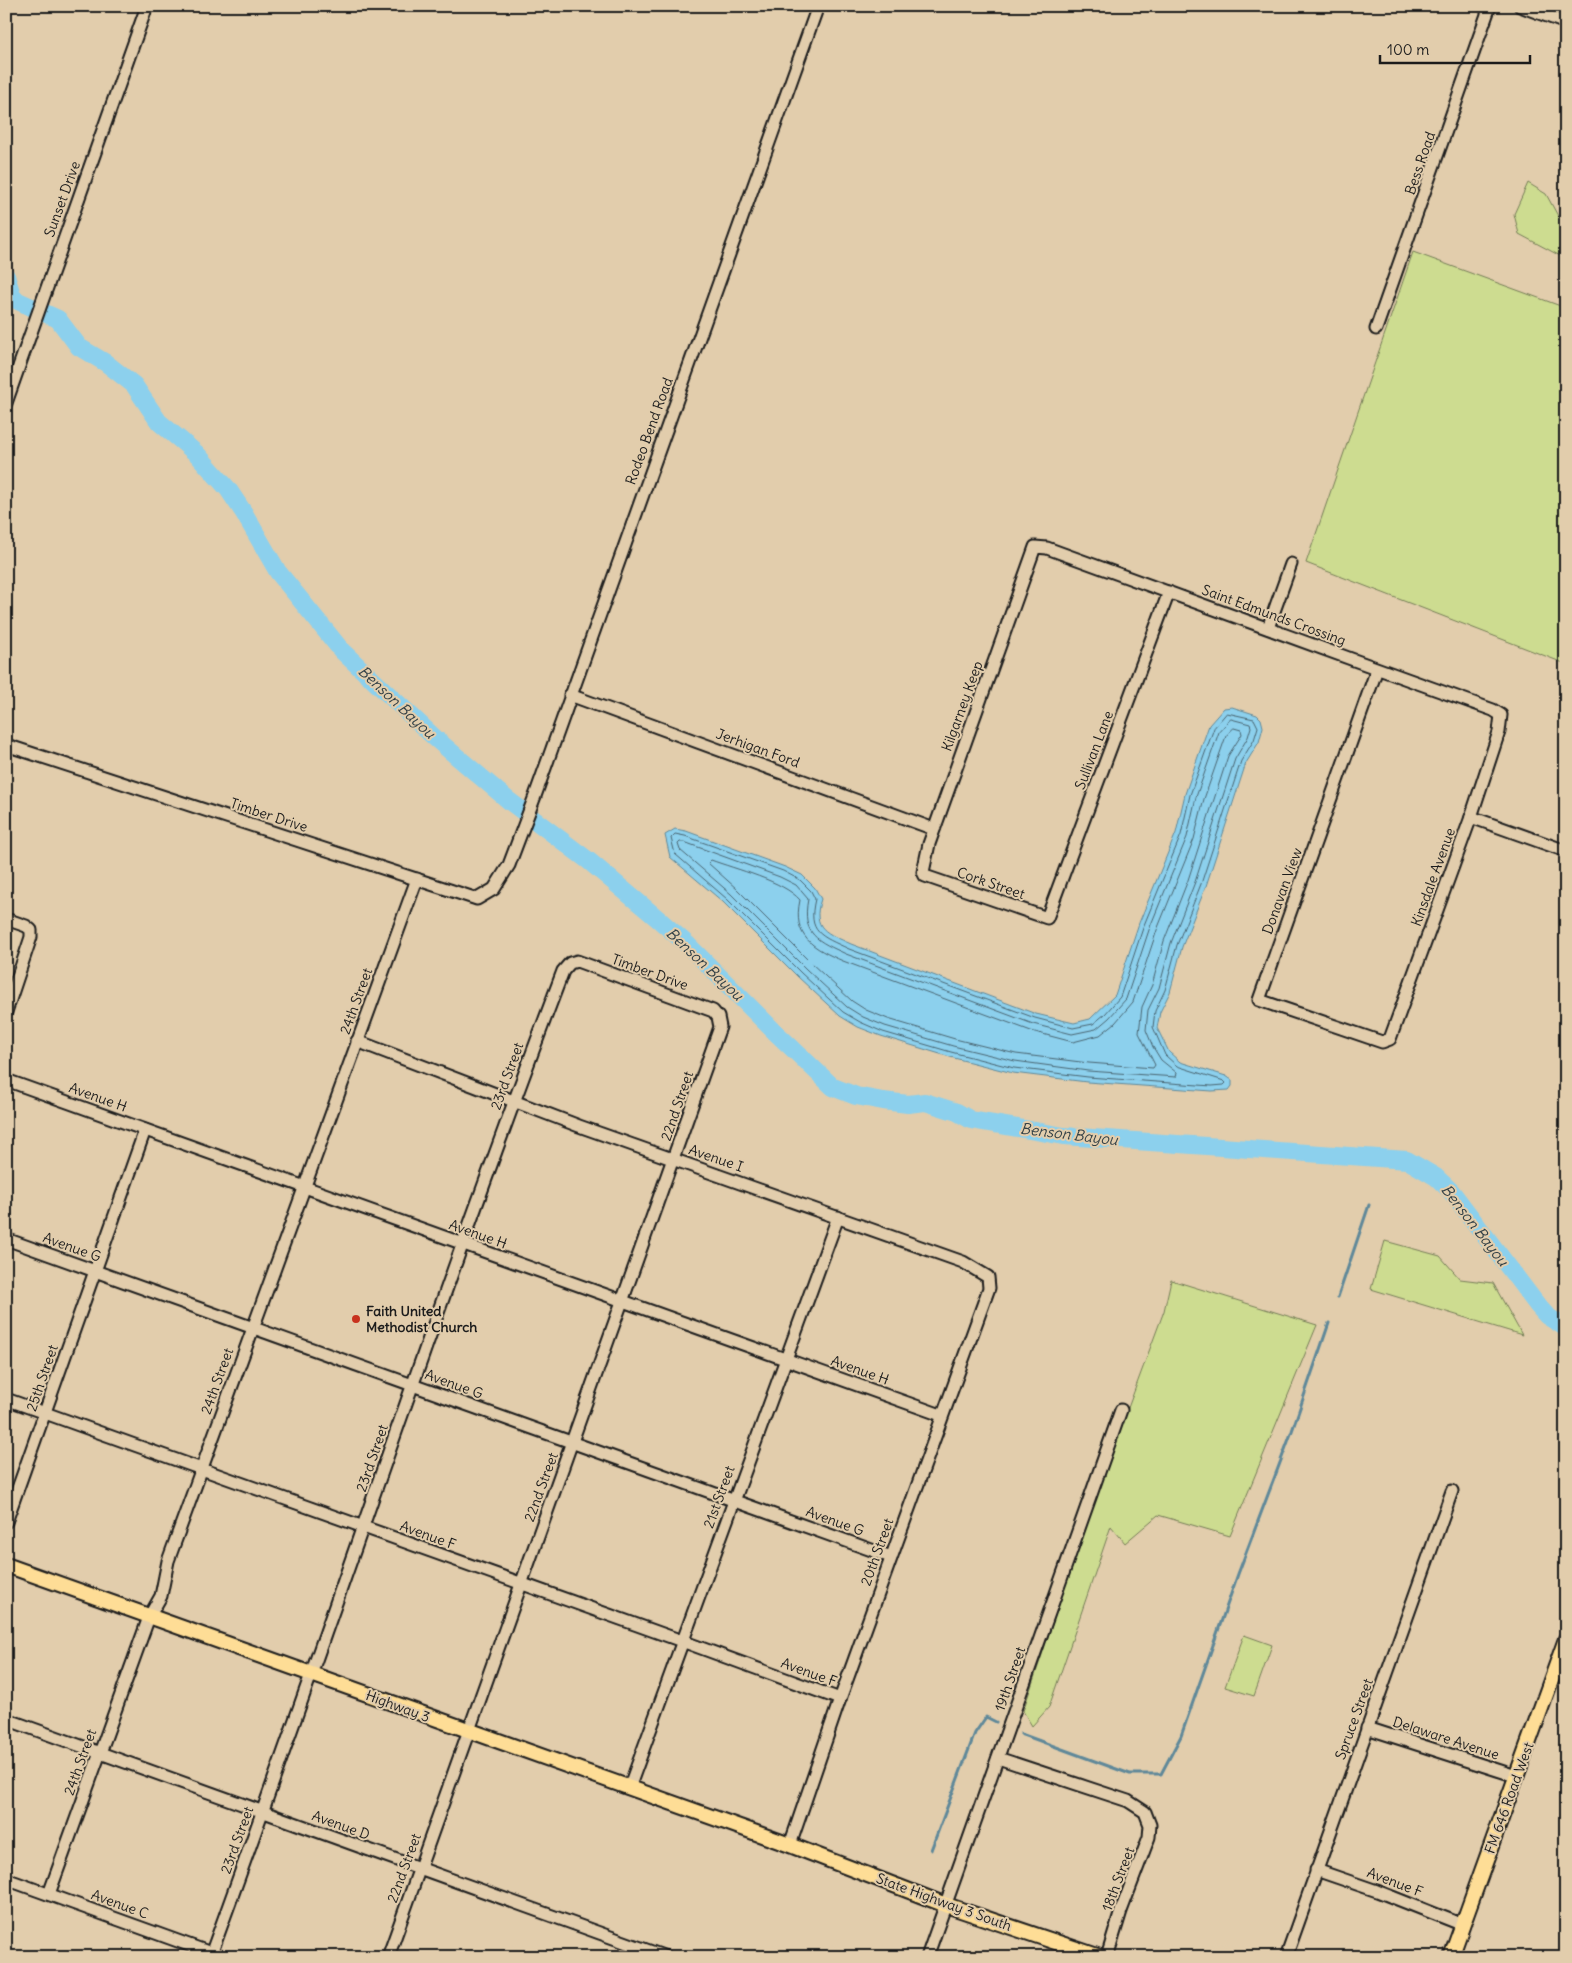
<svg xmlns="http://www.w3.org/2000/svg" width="1572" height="1963" font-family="Delius,sans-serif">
	<rect width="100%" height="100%" fill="#e2cdac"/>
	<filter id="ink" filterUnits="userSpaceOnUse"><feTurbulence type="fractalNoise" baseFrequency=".02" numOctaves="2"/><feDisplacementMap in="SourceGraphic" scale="10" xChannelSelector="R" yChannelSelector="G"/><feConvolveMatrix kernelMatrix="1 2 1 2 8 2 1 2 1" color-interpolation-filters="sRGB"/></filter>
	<g filter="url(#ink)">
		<g fill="#cddc90" stroke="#747c56">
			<polygon points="1528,183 1546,194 1558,216 1566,222 1566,259 1519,234 1514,214"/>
			<polygon points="1413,252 1566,308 1566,664 1306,563"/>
			<polygon points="1385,1241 1440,1256 1460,1279 1493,1283 1522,1335 1371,1289"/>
			<polygon points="1171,1280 1317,1325 1230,1536 1158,1515 1125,1543 1111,1526 1049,1707 1032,1726 1023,1711 1099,1486 1164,1311"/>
			<polygon points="1244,1635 1272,1645 1254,1696 1225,1687"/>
		</g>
		<path fill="#8cd0ed" stroke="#5f8899" d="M1232,707L1257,715L1261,719L1263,727L1259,742L1246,763L1206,886L1182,947L1170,992L1160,1012L1157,1028L1169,1052L1180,1062L1226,1076L1232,1080V1086L1229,1090L1212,1091L1087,1082L1013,1073L950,1057L881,1036L858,1027L840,1016L798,977L723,902L670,857L665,835L675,829L686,831L785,867L802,875L815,888L821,899C811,929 827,933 851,944L1036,1014L1074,1023L1090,1019L1115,995L1139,923L1176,833L1185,794L1209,725L1224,708Z"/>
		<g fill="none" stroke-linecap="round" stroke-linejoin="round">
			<g stroke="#496470" stroke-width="1">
				<path d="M1227,713L1254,719L1258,727L1254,740L1241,761L1201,884L1177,945L1165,990L1155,1011L1153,1027L1165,1055L1177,1066L1224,1081L1226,1083L1224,1085L1212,1086L1088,1077L1014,1068L951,1052L883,1032L860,1022L843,1012L801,973L727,899L675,854L671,838L675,834L685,836L783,871L800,880L811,891L815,899C807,933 821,936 849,949L1035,1018L1073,1028L1093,1024L1105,1014L1120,997L1144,925L1181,835L1190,795L1214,728Z"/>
				<path d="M1231,719L1250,724L1251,727L1248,737L1235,759L1195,882L1171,943L1159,988L1148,1010L1146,1030L1153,1047L1161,1060L1177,1073L1176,1077L1088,1071L1015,1061L953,1046L885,1026L863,1017L847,1007L806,969L731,894L680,850L678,844L680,842H684L780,877L796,885L808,899C801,935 818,941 846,954L1033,1024L1072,1034L1096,1029L1109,1018L1126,999L1150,927L1187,837L1196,797L1219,732Z"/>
				<path d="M1234,728L1241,730L1242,734L1228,756L1188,880L1164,941L1152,985L1142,1007L1139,1033L1155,1065L1153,1068L1089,1063L1016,1054L955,1039L888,1019L866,1010L852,1001L811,963L737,889L708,863L711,860C735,869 784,881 800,900C792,937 813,948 843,961L1031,1031L1073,1042L1100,1035L1115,1023L1133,1002L1157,930L1194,839L1204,799L1226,736Z"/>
			</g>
			<g stroke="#5f8899" stroke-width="3">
				<polyline points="1366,1156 1367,1160"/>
				<polyline points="1338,1297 1369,1205"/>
				<polyline points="1021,1734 1130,1774 1161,1774 1181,1736 1238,1574 1292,1431 1329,1323"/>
				<polyline points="931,1850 975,1733 986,1717 996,1722"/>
			</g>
			<polyline stroke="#8cd0ed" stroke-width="18" points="6,276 12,295 18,301 58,319 79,347 106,363 134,385 159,422 197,454 228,489 244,513 278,572 342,651 435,738 508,800 589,861 657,918 688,945 774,1031 833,1087 856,1096 883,1101 908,1104 925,1102 957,1112 971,1120 1064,1136 1407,1160 1436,1177 1451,1191 1538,1306 1547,1316 1566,1328"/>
			<defs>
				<g id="minor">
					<polyline points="1520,6 1566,23"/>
					<polyline points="1376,329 1490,6"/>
					<polyline points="6,403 147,6"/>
					<path d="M1169,592L1047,918L925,876L923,872L929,844L1035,547L1047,548C1196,602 1344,657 1493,710L1501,715L1499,732L1471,817L1390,1039L1382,1042L1259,1000L1377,669"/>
					<polyline points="1268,628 1291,564"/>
					<polyline points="570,695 934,829"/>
					<polyline points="6,745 477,899 494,889 509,865 535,796 818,6"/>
					<polyline points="1471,817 1566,851"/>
					<polyline points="6,919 26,926 31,930 31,937 6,1012"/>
					<polyline points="357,1041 579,1126 963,1262 988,1277 989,1288 840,1699 790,1845"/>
					<polyline points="6,1080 941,1415"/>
					<polyline points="6,1239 891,1557"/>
					<polyline points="6,1399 682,1641 840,1699"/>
					<polyline points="6,1522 145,1130"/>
					<polyline points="6,1719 666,1957"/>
					<polyline points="1367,1728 1516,1776"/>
					<polyline points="998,1758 1128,1801 1145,1812 1150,1825 1149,1837 1121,1911 1107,1957"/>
					<polyline points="629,1788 838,1217"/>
					<polyline points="1316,1870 1377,1891 1463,1925"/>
					<polyline points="6,1879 222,1957"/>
					<polyline points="49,1894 149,1617 161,1596 168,1561 417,879"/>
					<path d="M210,1957C330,1629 439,1297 563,971L570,963L577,961L713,1011L718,1017L720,1027L388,1957"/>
					<polyline points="927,1957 1121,1410"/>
					<polyline points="1286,1957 1452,1491"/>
				</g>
				<g id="major">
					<polyline points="6,1565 790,1845 946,1905 1100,1957"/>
					<polyline points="1451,1957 1566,1639"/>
				</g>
			</defs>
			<use href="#minor" stroke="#1c1c1c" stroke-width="15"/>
			<use href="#major" stroke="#1c1c1c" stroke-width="18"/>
			<use href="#minor" stroke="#e2cdac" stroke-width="11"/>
			<use href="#major" stroke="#fedd96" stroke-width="14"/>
		</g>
	</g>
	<circle fill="#c8321e" stroke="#e2cdac" stroke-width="2" cx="356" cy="1319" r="5"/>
	<g text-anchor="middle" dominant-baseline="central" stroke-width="4" stroke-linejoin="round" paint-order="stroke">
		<g font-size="14" fill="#1c1c1c" stroke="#e2cdac">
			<text transform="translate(1420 163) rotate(-71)">Bess Road</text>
			<text transform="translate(62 199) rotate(-70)">Sunset Drive</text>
			<text transform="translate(649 431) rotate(-70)">Rodeo Bend Road</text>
			<text transform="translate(1274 615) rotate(20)">Saint Edmunds Crossing</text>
			<text transform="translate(962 706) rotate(-70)">Kilgarney Keep</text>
			<text transform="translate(758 748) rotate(20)">Jerhigan Ford</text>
			<text transform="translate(1094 750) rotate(-69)">Sullivan Lane</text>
			<text transform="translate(269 815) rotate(18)">Timber Drive</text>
			<text transform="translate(1433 877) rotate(-70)">Kinsdale Avenue</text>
			<text transform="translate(991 883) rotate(19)">Cork Street</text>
			<text transform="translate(1282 891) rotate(-70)">Donavan View</text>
			<text transform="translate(650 972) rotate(20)">Timber Drive</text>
			<text transform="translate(356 1001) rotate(-70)">24th Street</text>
			<text transform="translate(507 1076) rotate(-70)">23rd Street</text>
			<text transform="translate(98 1097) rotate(20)">Avenue H</text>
			<text transform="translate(677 1106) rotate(-71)">22nd Street</text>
			<text transform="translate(716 1158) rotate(19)">Avenue I</text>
			<text transform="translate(478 1234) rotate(20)">Avenue H</text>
			<text transform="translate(72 1247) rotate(20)">Avenue G</text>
			<text transform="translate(860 1370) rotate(20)">Avenue H</text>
			<text transform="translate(42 1378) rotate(-71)">25th Street</text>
			<text transform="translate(217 1381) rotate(-70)">24th Street</text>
			<text transform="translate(454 1384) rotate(20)">Avenue G</text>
			<text transform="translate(372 1458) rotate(-71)">23rd Street</text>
			<text transform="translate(541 1487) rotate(-70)">22nd Street</text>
			<text transform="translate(719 1497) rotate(-70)">21st Street</text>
			<text transform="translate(835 1521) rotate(20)">Avenue G</text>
			<text transform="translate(428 1535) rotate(20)">Avenue F</text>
			<text transform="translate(877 1552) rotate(-70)">20th Street</text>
			<text transform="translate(809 1672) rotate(20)">Avenue F</text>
			<text transform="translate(1010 1679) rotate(-71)">19th Street</text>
			<text transform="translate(398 1706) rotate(20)">Highway 3</text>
			<text transform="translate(1354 1719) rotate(-70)">Spruce Street</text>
			<text transform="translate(1446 1738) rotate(18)">Delaware Avenue</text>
			<text transform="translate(80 1762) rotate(-70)">24th Street</text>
			<text transform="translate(1509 1798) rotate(-70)">FM 646 Road West</text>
			<text transform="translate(341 1825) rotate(20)">Avenue D</text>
			<text transform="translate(237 1840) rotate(-70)">23rd Street</text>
			<text transform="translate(404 1868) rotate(-70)">22nd Street</text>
			<text transform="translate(1118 1879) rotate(-69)">18th Street</text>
			<text transform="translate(1395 1882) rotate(21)">Avenue F</text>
			<text transform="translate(944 1902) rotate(20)">State Highway 3 South</text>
			<text transform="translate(120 1904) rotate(20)">Avenue C</text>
		</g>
		<g font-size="14" font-weight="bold" fill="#1c1c1c" stroke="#e2cdac" text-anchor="start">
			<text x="366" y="1311">Faith United<tspan x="366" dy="16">Methodist Church</tspan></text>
		</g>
		<g font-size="15" font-style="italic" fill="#324046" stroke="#e2cdac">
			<text transform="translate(397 702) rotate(43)">Benson Bayou</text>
			<text transform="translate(705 964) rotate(43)">Benson Bayou</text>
			<text transform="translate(1069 1134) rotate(7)">Benson Bayou</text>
			<text transform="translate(1475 1225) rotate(52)">Benson Bayou</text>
		</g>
	</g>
	<rect width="1572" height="1963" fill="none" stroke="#e2cdac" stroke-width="25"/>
	<rect x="12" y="12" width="1547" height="1938" fill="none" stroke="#1c1c1c" stroke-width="2" filter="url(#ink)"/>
	<path d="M1380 55v8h150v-8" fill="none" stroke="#1c1c1c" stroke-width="2.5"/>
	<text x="1387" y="55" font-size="15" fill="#1c1c1c" stroke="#e2cdac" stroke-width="4" paint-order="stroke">100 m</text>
</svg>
